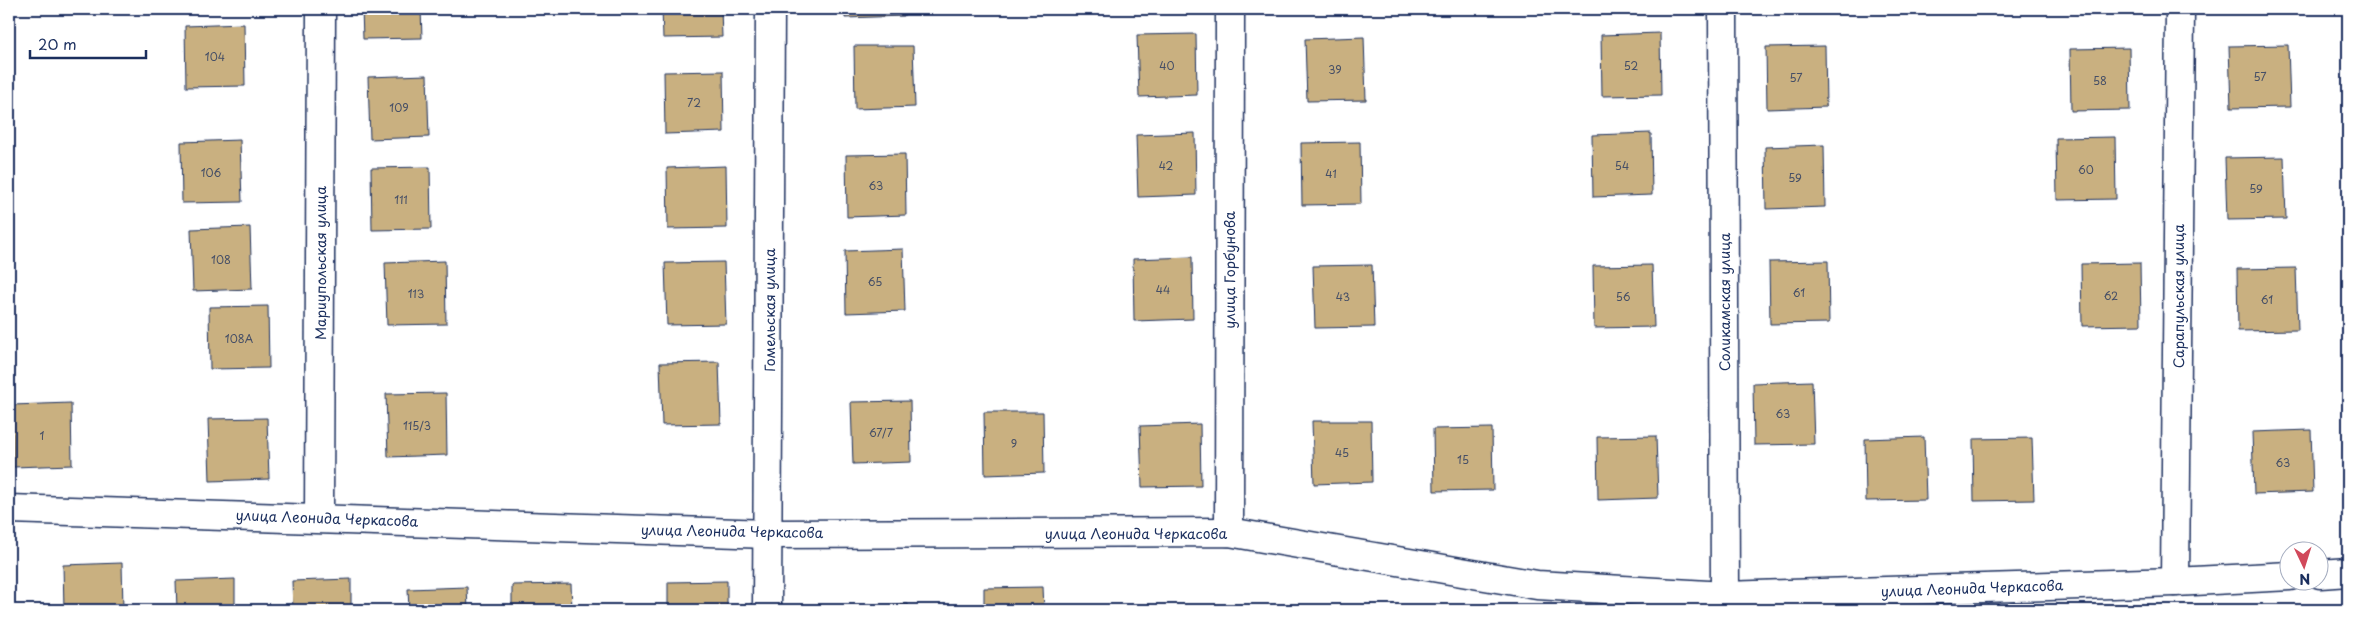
<svg xmlns="http://www.w3.org/2000/svg" width="2357" height="619" font-family="'Playpen Sans',sans-serif">
	<rect width="100%" height="100%" fill="#fff"/>
	<filter id="ink" filterUnits="userSpaceOnUse"><feTurbulence type="fractalNoise" baseFrequency=".02" numOctaves="2"/><feDisplacementMap in="SourceGraphic" scale="10" xChannelSelector="R" yChannelSelector="G"/><feConvolveMatrix kernelMatrix="1 2 1 2 8 2 1 2 1" color-interpolation-filters="sRGB"/></filter>
	<g filter="url(#ink)">
		<g fill="#c9b080" stroke="#1b2f5e">
			<polygon points="362,9 421,9 422,38 363,39"/>
			<polygon points="662,9 721,9 722,37 663,38"/>
			<polygon points="845,9 904,9 904,16 845,18"/>
			<polygon points="2252,9 2311,9 2311,10 2252,11"/>
			<polygon points="244,24 245,86 186,87 185,26"/>
			<polygon points="1660,33 1661,95 1602,96 1601,35"/>
			<polygon points="1196,34 1197,95 1139,97 1137,35"/>
			<polygon points="1364,37 1366,100 1307,101 1305,39"/>
			<polygon points="2288,45 2290,107 2231,108 2229,46"/>
			<polygon points="854,46 913,46 915,107 855,109"/>
			<polygon points="1825,46 1826,107 1767,109 1766,47"/>
			<polygon points="2129,48 2130,110 2071,111 2070,49"/>
			<polygon points="723,71 724,132 665,134 664,72"/>
			<polygon points="427,75 429,137 370,139 368,77"/>
			<polygon points="1195,133 1196,195 1138,197 1136,135"/>
			<polygon points="1651,133 1652,195 1593,197 1592,135"/>
			<polygon points="2115,137 2116,199 2057,200 2056,138"/>
			<polygon points="240,140 242,202 182,203 181,142"/>
			<polygon points="1360,142 1361,204 1302,205 1301,143"/>
			<polygon points="1824,145 1825,207 1766,209 1765,147"/>
			<polygon points="905,154 906,215 847,217 846,155"/>
			<polygon points="2284,157 2286,219 2227,220 2225,158"/>
			<polygon points="726,166 727,228 668,229 667,168"/>
			<polygon points="430,167 431,229 372,230 371,168"/>
			<polygon points="250,227 252,289 193,291 191,229"/>
			<polygon points="903,249 905,311 846,313 845,251"/>
			<polygon points="1192,257 1193,319 1134,321 1133,259"/>
			<polygon points="445,261 446,324 387,325 385,263"/>
			<polygon points="1828,261 1829,323 1770,324 1769,262"/>
			<polygon points="724,262 726,324 667,325 665,263"/>
			<polygon points="2140,263 2141,325 2082,326 2081,264"/>
			<polygon points="1372,265 1374,327 1315,328 1313,266"/>
			<polygon points="1652,265 1654,327 1594,328 1593,266"/>
			<polygon points="2296,268 2298,330 2238,331 2237,269"/>
			<polygon points="268,306 269,368 210,369 209,307"/>
			<polygon points="719,362 721,424 662,425 660,363"/>
			<polygon points="1812,381 1814,444 1754,445 1753,383"/>
			<polygon points="446,393 447,455 388,457 386,394"/>
			<polygon points="910,401 911,462 853,464 851,402"/>
			<polygon points="71,403 72,465 13,467 12,405"/>
			<polygon points="984,412 1043,412 1044,473 985,475"/>
			<polygon points="267,418 269,479 210,481 208,419"/>
			<polygon points="1312,421 1371,421 1372,482 1314,484"/>
			<polygon points="1200,424 1201,486 1142,487 1140,426"/>
			<polygon points="1492,428 1493,490 1434,491 1433,429"/>
			<polygon points="2311,430 2313,492 2254,494 2252,432"/>
			<polygon points="1656,436 1658,498 1598,500 1597,437"/>
			<polygon points="1924,437 1926,500 1866,501 1865,439"/>
			<polygon points="2032,438 2034,500 1974,501 1973,439"/>
			<polygon points="122,563 123,610 64,610 63,565"/>
			<polygon points="235,579 235,610 177,610 176,581"/>
			<polygon points="351,579 351,610 293,610 292,581"/>
			<polygon points="727,581 727,610 668,610 668,582"/>
			<polygon points="571,584 572,610 512,610 512,585"/>
			<polygon points="467,587 468,610 409,610 408,589"/>
			<polygon points="1043,587 1044,610 984,610 984,588"/>
			<polygon points="908,604 909,610 849,610 849,606"/>
		</g>
		<g fill="none" stroke-linecap="round" stroke-linejoin="round">
			<defs>
				<g id="minor">
					<polyline points="1723,9 1725,596"/>
					<polyline points="319,518 321,9"/>
					<polyline points="1229,532 1230,9"/>
					<polyline points="2175,582 2180,9"/>
					<polyline points="767,610 770,9"/>
				</g>
				<g id="tertiary">
					<polyline points="9,509 769,534 1229,532 1537,585 1725,596 2175,582 2290,576"/>
					<polyline points="2320,574 2348,572"/>
				</g>
			</defs>
			<use href="#minor" stroke="#1b2f5e" stroke-width="31"/>
			<use href="#tertiary" stroke="#1b2f5e" stroke-width="31"/>
			<use href="#minor" stroke="#fff" stroke-width="28"/>
			<use href="#tertiary" stroke="#fff" stroke-width="28"/>
		</g>
	</g>
	<g text-anchor="middle" dominant-baseline="central" stroke-width="4" stroke-linejoin="round" paint-order="stroke">
		<g font-size="11" fill="#464f66">
			<text x="215" y="56">104</text>
			<text x="1167" y="65">40</text>
			<text x="1631" y="65">52</text>
			<text x="1335" y="69">39</text>
			<text x="2260" y="76">57</text>
			<text x="1796" y="77">57</text>
			<text x="2100" y="80">58</text>
			<text x="694" y="102">72</text>
			<text x="399" y="107">109</text>
			<text x="1166" y="165">42</text>
			<text x="1622" y="165">54</text>
			<text x="2086" y="169">60</text>
			<text x="211" y="172">106</text>
			<text x="1331" y="173">41</text>
			<text x="1795" y="177">59</text>
			<text x="876" y="185">63</text>
			<text x="2256" y="188">59</text>
			<text x="401" y="199">111</text>
			<text x="221" y="259">108</text>
			<text x="875" y="281">65</text>
			<text x="1163" y="289">44</text>
			<text x="1799" y="292">61</text>
			<text x="416" y="293">113</text>
			<text x="2111" y="295">62</text>
			<text x="1343" y="296">43</text>
			<text x="1623" y="296">56</text>
			<text x="2267" y="299">61</text>
			<text x="239" y="338">108А</text>
			<text x="1783" y="413">63</text>
			<text x="417" y="425">115/3</text>
			<text x="881" y="432">67/7</text>
			<text x="42" y="435">1</text>
			<text x="1014" y="443">9</text>
			<text x="1342" y="452">45</text>
			<text x="1463" y="459">15</text>
			<text x="2283" y="462">63</text>
		</g>
		<g font-size="14" fill="#1b2f5e" stroke="#fff">
			<text transform="translate(320 263) rotate(-90)">Мариупольская улица</text>
			<text transform="translate(1229 270) rotate(-90)">улица Горбунова</text>
			<text transform="translate(2178 296) rotate(-90)">Сарапульская улица</text>
			<text transform="translate(1724 302) rotate(-90)">Соликамская улица</text>
			<text transform="translate(769 310) rotate(-90)">Гомельская улица</text>
			<text transform="translate(327 518) rotate(2)">улица Леонида Черкасова</text>
			<text transform="translate(732 531) rotate(1)">улица Леонида Черкасова</text>
			<text x="1136" y="533">улица Леонида Черкасова</text>
			<text transform="translate(1972 588) rotate(-2)">улица Леонида Черкасова</text>
		</g>
	</g>
	<rect width="2357" height="619" fill="none" stroke="#fff" stroke-width="30"/>
	<rect x="15" y="15" width="2327" height="589" fill="none" stroke="#1b2f5e" stroke-width="2" filter="url(#ink)"/>
	<g transform="translate(2304 566) rotate(176)"><circle r="24" fill="#ffffff" stroke="#a4acbf"/>
	<path d="M0-4L9 19L0 12L-9 19Z" fill="#d1495b"/>
	<text y="-8" font-size="14" font-weight="bold" text-anchor="middle" fill="#1b2f5e">N</text>
	</g>
	<path d="M30 50v8h116v-8" fill="none" stroke="#1b2f5e" stroke-width="2.5"/>
	<text x="38" y="50" font-size="15" fill="#1b2f5e" stroke="#ffffff" stroke-width="4" paint-order="stroke">20 m</text>
</svg>
